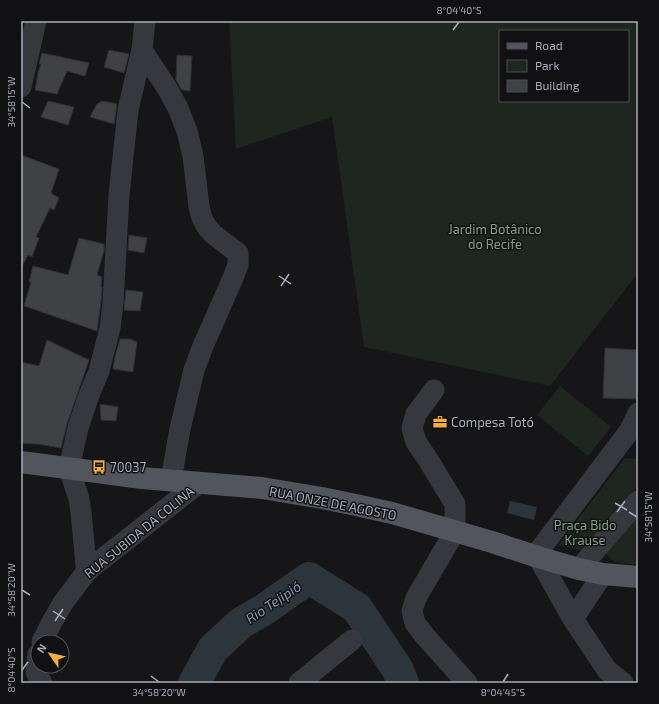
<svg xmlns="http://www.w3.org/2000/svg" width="659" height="704" font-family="'Exo 2',sans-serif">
	<rect width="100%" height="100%" fill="#161618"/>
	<g fill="#1e261f" fill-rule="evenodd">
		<path d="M229,21H638V273L550,386L364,347L332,117L236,149ZM500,31H628V101H500Z"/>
		<polygon points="560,386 611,427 588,456 537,415"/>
		<polygon points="625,458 638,459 638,485 588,552 558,545"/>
		<path d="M635,519H638V565C630,564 610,564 607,554C607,553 607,549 607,547Z"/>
	</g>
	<polygon fill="#2c353c" points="510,501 537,507 534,520 507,513"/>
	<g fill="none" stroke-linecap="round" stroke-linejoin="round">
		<polyline stroke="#2c353c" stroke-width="32" points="194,683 213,649 241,623 265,609 309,578 357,608 398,670 403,683"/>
	</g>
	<g fill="#404145" stroke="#303034">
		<polygon points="109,50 129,54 124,73 104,67"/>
		<polygon points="42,53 89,63 85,76 67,71 57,94 35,90 38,73 41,64 39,64"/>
		<polygon points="177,55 192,56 190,91 182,90 176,80"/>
		<polygon points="48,101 74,107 68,125 41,117"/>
		<polygon points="102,101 117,104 114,124 90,117 97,104"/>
		<polygon points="21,155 59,169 51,193 59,198 54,210 50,208 36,237 39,238 32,257 28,255 21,268"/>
		<polygon points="129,235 147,238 144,253 128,250"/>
		<polygon points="79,238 104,244 104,251 97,275 102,277 101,287 102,287 101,302 97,331 24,306 31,282 29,282 33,266 68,275"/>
		<polygon points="126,290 143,292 140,311 124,310"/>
		<polygon points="120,339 130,339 137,342 133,372 113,369 115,357"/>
		<polygon points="47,340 89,360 67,424 61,448 37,444 21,443 21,362 39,366"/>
		<polygon points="605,348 638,350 638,399 603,398"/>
		<polygon points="100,404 118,407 116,421 101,420"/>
	</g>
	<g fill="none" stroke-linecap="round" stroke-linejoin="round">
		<g stroke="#37383d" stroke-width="21">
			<polyline points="145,21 142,50 167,88 178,108 187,131 193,156 199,207 202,218 207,227 213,234 238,253 238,265 233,278 203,346 194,370 180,429 171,480"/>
			<polyline points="21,87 36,21"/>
			<polyline points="434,390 416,414 412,428 416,442 427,458 455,504 455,531 416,598 412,611 415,623 425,636 467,683"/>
			<polyline points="535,556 630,430 638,413"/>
			<polyline points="538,557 573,619 607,670 623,683"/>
			<polyline points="579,569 638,501"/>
			<polyline points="87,571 86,565 81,512 79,499 69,468 78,428 89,395 99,371 110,328 113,303 119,195 128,110 142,50"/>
			<polyline points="573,619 603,574"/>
			<polyline points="42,642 52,622 63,603 87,571 199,483"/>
			<polyline points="38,654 36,672 42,683"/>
			<polyline points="299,683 352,640"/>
		</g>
		<polyline stroke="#53555c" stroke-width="22" points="21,462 142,478 262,488 322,498 356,505 392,513 492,542 538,557 579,569 603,574 638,577"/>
	</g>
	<path fill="none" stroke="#a8adb8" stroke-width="1.5" d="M453,30L459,22M22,102L30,108M279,276L291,284M281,286L289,274M615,503L627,510M617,512L625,501M629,512L637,517M22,590L30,595M53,611L65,619M55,621L63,609M22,670L28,662M151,676L159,682M503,682L508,674"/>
	<defs>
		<symbol id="office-bare" viewBox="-9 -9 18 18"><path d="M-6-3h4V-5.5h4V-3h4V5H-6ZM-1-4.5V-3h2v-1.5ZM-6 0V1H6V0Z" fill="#f2b134" stroke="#111113" stroke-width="2.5" paint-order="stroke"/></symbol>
		<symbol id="bus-bare" viewBox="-9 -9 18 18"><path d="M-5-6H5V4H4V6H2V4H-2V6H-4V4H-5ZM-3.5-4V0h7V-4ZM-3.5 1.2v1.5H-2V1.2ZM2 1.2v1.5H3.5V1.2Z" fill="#f2b134" stroke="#111113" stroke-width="2.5" paint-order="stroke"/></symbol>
	</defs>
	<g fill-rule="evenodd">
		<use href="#office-bare" x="430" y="412" width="20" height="20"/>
		<use href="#bus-bare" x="89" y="457" width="20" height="20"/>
	</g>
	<g text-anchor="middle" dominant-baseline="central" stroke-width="3" stroke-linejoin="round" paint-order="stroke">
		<g font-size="13" fill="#7fa381" stroke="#111113">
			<text x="495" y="229">Jardim Botânico<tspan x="495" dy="15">do Recife</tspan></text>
			<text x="585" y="525">Praça Bido<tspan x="585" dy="15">Krause</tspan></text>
		</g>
		<g font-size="13" fill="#a8adb8" stroke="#111113" text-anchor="start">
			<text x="451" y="422">Compesa Totó</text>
			<text x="110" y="467">70037</text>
		</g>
		<g font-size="13" fill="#a8adb8" stroke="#111113">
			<text transform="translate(333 503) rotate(11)">RUA ONZE DE AGOSTO</text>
			<text transform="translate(139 532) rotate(-39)">RUA SUBIDA DA COLINA</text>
		</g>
		<g font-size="14" font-style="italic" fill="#7f9bb3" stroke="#111113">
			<text transform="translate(273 602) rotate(-34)">Rio Tejipió</text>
		</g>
	</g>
	<rect width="659" height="704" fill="none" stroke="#111113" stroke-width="44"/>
	<rect x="499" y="30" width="130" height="72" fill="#111113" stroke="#4d4f55"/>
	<rect x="507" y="43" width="20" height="6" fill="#53555c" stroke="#4d4f55"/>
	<text x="535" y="50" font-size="12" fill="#a8adb8">Road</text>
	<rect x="507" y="60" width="20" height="12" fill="#1e261f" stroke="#4d4f55"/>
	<text x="535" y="70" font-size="12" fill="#a8adb8">Park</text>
	<rect x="507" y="80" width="20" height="12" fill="#404145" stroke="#4d4f55"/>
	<text x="535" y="90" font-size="12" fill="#a8adb8">Building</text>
	<g transform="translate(50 654) rotate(304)"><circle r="19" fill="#111113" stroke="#4d4f55"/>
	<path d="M0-3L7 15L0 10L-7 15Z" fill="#f2b134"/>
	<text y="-6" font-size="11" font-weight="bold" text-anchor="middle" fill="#a8adb8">N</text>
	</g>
	<rect x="22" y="22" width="615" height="660" fill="none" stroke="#a8adb8" stroke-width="1.5"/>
	<g font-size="10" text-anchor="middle" fill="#a8adb8">
		<text x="459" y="14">8°04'40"S</text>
		<text transform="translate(11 102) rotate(-90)" y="4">34°58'15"W</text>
		<text transform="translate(648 517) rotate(-90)" y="4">34°58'15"W</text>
		<text transform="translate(11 590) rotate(-90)" y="4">34°58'20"W</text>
		<text transform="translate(11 670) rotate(-90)" y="4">8°04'40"S</text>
		<text x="159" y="696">34°58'20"W</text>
		<text x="503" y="696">8°04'45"S</text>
	</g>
</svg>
